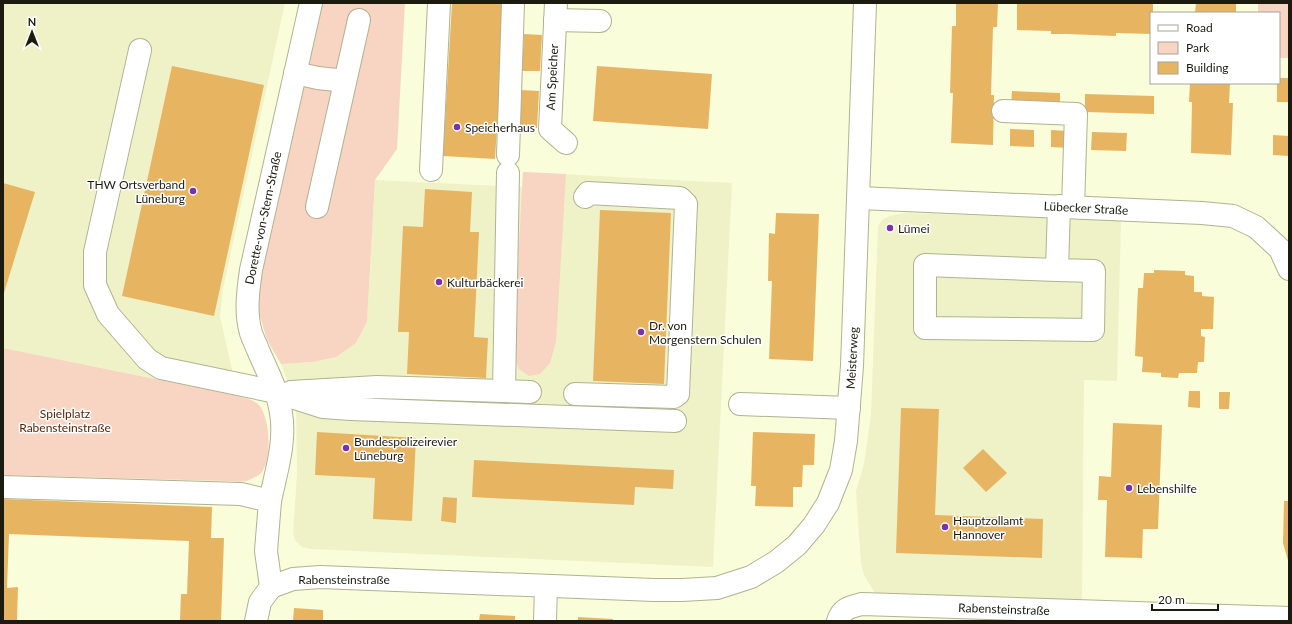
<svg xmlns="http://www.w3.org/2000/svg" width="1292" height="624" font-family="Lato,sans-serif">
	<rect width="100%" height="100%" fill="#fafdda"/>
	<g fill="#eff2c7">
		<polygon points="3,3 285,3 223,289 220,316 238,396 3,348"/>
		<polygon points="523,172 732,183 713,567 310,549 302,547 295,540 293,533 297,474 296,403 281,364 312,362 356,343 367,322 375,180 522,187"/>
		<polygon points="906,213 1121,220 1117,381 1084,380 1082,602 875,593 864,575 861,564 856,491 864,464 871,414 878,226 883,219 892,215"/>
	</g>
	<g fill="#f8d4c3">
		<polygon points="321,3 405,3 397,149 375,180 367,322 356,343 336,357 312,362 281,364 267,340 259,313 259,280"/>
		<polygon points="1258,3 1289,3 1289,58 1279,58 1279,13 1258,13"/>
		<polygon points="523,172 566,174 556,342 550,363 540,374 529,376 519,369 513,353"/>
		<path d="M3,348L238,396C245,398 255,400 260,406C270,421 272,457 262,472C260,475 253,478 249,480C243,483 232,481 225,481L3,475Z"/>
	</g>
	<g fill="#e7b461">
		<polygon points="452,3 505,3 495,159 443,156"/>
		<polygon points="956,3 998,3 997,27 993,27 991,95 994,95 993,145 951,143 953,93 950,93 952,26 956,26"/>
		<polygon points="1017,3 1153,3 1153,13 1151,13 1151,34 1116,33 1116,36 1068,34 1051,34 1051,31 1017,30"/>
		<polygon points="1196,3 1236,4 1236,13 1195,13"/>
		<polygon points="524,34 542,35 540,71 522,71"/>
		<polygon points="172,66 264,85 214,316 122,296"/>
		<polygon points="597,66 712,74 708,129 593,121"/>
		<polygon points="1279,78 1289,78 1289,102 1277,102 1277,83 1279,83"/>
		<polygon points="1190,83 1230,83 1229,103 1233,103 1231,155 1191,153 1192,102 1189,102"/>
		<polygon points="521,90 539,91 537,128 519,126"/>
		<polygon points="1012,91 1060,93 1060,109 1011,107"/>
		<polygon points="1085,94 1154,96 1154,114 1085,112"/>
		<polygon points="1010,129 1034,130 1034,147 1010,146"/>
		<polygon points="1051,130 1068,131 1068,148 1051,147"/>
		<polygon points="1092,132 1127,133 1126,151 1091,150"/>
		<polygon points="1273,135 1289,136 1289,156 1273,155"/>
		<polygon points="3,183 35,192 3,296"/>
		<polygon points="425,189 472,192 470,232 479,232 474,337 488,338 486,378 407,374 409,332 398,332 403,226 423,227"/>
		<polygon points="600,210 671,213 664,384 593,381"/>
		<polygon points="776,213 819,214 813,361 769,359 772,281 768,281 769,233 775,234"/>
		<polygon points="886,225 893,225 894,230 886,230"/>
		<polygon points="1154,270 1185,271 1185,275 1194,276 1194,292 1202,292 1202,296 1214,297 1213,329 1201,329 1201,336 1205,337 1204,362 1198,362 1197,373 1179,373 1178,378 1161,377 1161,373 1142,372 1143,357 1135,356 1138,288 1143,288 1144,273 1154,273"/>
		<polygon points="1189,391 1200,391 1200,408 1188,407"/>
		<polygon points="1219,392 1230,392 1229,409 1219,409"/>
		<polygon points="901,408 939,409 935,515 1043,519 1042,558 896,553"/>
		<polygon points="1113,423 1162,425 1158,529 1143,529 1142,558 1105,557 1107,500 1098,500 1099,476 1111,477"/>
		<polygon points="317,432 416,438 412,521 373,519 375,478 315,475"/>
		<polygon points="753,432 815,434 814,465 803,465 802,487 793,487 793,507 755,506 756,486 751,486"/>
		<polygon points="983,449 1007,473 986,492 963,468"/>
		<polygon points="474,460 674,470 673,489 635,487 634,505 472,497"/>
		<polygon points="443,497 457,498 456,523 441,521"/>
		<polygon points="3,499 212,507 211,538 224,538 221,621 180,621 181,594 187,594 189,541 9,534 7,588 18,587 17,621 3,621"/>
		<polygon points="1284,501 1289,501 1289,564 1283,543"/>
		<polygon points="294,608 323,610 323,621 293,621"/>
		<polygon points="480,614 515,616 515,621 479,621"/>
		<polygon points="578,617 613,619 613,621 578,621"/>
	</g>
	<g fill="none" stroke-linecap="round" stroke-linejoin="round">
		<defs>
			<g id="minor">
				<polyline points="556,3 550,129 566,143"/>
				<polyline points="555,20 600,21"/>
				<polyline points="140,50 95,252 95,285 108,314 147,359 161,368 276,392 323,407 351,409 675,421"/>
				<polyline points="295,73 318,78 345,81"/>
				<polyline points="1003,111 1076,114 1073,207"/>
				<polyline points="508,155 513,3"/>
				<polyline points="431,170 439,3"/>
				<polyline points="859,198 1202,213 1233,216 1256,227 1280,249 1289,269"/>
				<polyline points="317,207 359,20"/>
				<polyline points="1057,270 925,265 925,328 1093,330 1094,271 1057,270 1059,206"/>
				<polyline points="504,391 508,173"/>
				<polyline points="291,392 377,387 530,392"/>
				<polyline points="575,394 674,397 678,394 686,204 680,198 588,193 585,197"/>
				<polyline points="740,404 849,408"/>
				<polyline points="3,487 241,494 270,501 266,551 271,587"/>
				<path d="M270,501C276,472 286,442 281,413C278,391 267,371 258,350C256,345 253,339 251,333C245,313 248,291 251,270L311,3"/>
				<polyline points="271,587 293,579 320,577 654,590 682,590 717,588 751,577 776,562 797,545 814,525 828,503 841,470 846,441 852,366 865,3"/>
				<polyline points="256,621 260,602 271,587"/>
				<polyline points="545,621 546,586"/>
				<path d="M838,621C842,608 850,607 862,604L1289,618"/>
			</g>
		</defs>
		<use href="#minor" stroke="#b0b291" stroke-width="24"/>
		<use href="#minor" stroke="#fff" stroke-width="22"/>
	</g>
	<g fill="#7a33a6" stroke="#fff" stroke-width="1.5">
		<circle cx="457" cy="127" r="4"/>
		<circle cx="193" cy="191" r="4"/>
		<circle cx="890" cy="228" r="4"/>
		<circle cx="439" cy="282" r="4"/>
		<circle cx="641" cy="332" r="4"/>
		<circle cx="346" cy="448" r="4"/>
		<circle cx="1129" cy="488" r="4"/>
		<circle cx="945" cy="527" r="4"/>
	</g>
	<g text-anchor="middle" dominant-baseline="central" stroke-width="3" stroke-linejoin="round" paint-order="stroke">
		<g font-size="12" fill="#1b1b0f" stroke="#fff">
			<text transform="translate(552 77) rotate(-87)">Am Speicher</text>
			<text transform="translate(1086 208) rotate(3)">Lübecker Straße</text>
			<text transform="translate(263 218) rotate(-78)">Dorette-von-Stern-Straße</text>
			<text transform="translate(852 358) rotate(-87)">Meisterweg</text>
			<text x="344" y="579">Rabensteinstraße</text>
			<text transform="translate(1004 609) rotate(2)">Rabensteinstraße</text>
		</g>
		<g font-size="12" fill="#1b1b0f" stroke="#fff" text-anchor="start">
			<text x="465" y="127">Speicherhaus</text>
			<text x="185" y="184" text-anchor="end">THW Ortsverband<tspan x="185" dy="14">Lüneburg</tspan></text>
			<text x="898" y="228">Lümei</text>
			<text x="447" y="282">Kulturbäckerei</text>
			<text x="649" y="325">Dr. von<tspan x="649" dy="14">Morgenstern Schulen</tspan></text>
			<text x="354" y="441">Bundespolizeirevier<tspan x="354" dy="14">Lüneburg</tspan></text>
			<text x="1137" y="488">Lebenshilfe</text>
			<text x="953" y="520">Hauptzollamt<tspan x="953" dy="14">Hannover</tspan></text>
		</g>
		<g font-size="12" fill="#531e00" stroke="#fff">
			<text x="65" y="413">Spielplatz<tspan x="65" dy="14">Rabensteinstraße</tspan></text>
		</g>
	</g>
	<rect width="1292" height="624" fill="none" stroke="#1b1b0f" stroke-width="8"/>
	<rect x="1150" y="12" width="130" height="72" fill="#ffffff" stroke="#a4a49f"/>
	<rect x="1158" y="25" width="20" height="6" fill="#ffffff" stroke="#a4a49f"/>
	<text x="1186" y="32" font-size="12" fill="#1b1b0f">Road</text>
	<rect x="1158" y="42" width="20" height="12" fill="#f8d4c3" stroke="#a4a49f"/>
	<text x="1186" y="52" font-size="12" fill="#1b1b0f">Park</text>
	<rect x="1158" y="62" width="20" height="12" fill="#e7b461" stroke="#a4a49f"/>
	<text x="1186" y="72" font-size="12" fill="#1b1b0f">Building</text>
	<g transform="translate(32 32)" stroke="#ffffff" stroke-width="3" paint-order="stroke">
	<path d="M0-3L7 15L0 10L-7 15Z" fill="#1b1b0f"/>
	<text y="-6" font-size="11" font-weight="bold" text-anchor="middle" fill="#1b1b0f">N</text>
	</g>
	<path d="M1152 604v6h66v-6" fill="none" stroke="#1b1b0f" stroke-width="2"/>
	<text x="1158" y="604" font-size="12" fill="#1b1b0f" stroke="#ffffff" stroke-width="3" paint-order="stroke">20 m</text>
</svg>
